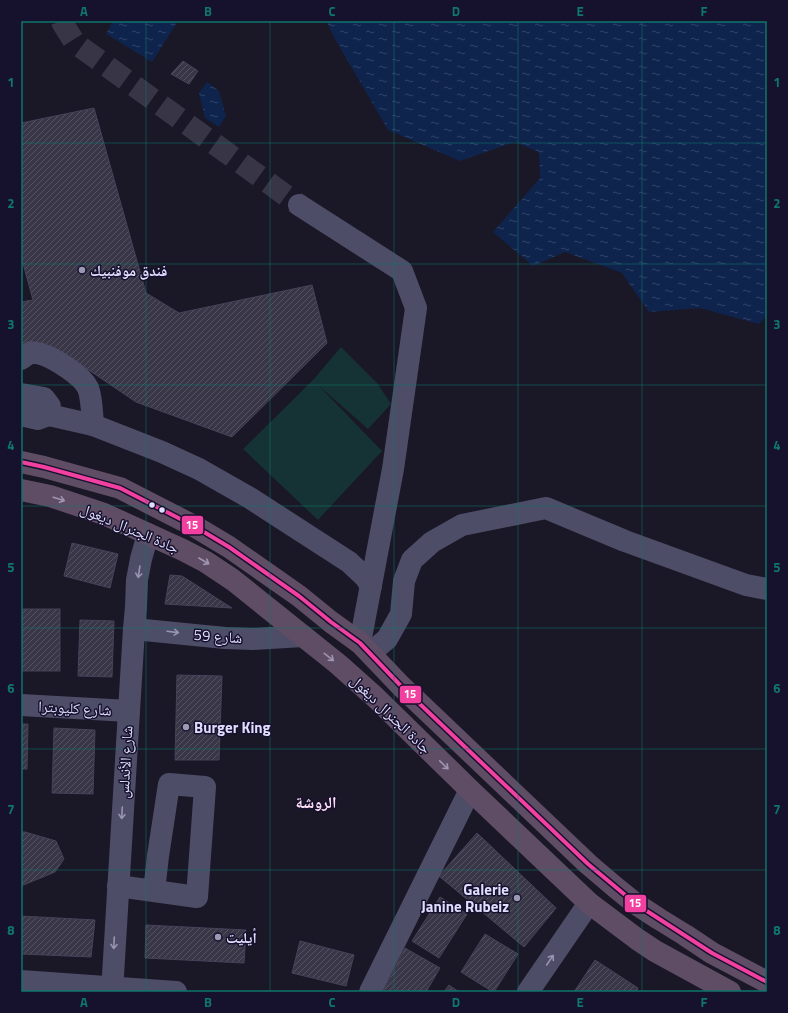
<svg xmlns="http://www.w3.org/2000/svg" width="788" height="1013" font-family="'Titillium Web','Noto Naskh Arabic',sans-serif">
	<defs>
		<pattern id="water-ripples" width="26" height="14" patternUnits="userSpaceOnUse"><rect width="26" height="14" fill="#0e244d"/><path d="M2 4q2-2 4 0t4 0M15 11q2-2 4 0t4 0" fill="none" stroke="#314368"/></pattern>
		<pattern id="building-hatch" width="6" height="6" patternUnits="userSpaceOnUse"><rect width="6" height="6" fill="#393648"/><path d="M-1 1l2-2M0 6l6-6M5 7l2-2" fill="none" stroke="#555363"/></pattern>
	</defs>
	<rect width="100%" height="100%" fill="#1a1727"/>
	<polygon fill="#153334" points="341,347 377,383 391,404 368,429 319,386 382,451 318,520 243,449 313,380"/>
	<g fill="url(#water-ripples)">
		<polygon points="113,21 178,21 152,62 106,34"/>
		<polygon points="326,21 767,21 767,315 759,324 700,308 649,312 622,273 565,252 533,266 493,232 540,178 539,152 514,142 460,161 388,130 335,39"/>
		<polygon points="207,82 219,91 226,116 219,127 205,118 199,93"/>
	</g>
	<g fill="url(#building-hatch)" stroke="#474259">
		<polygon points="183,61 198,71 189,84 171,74"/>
		<polygon points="94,108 146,293 179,313 312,285 327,343 232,437 136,402 71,358 21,347 21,302 33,300 21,256 21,123"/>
		<polygon points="72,543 118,554 110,588 64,576"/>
		<polygon points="170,575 182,576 232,608 165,604"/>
		<rect x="22" y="609" width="38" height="62"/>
		<polygon points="80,620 114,621 112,677 78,676"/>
		<polygon points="177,675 222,676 219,760 175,760"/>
		<polygon points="21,724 28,724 27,769 21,769"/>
		<polygon points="54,728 95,730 93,794 52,793"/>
		<polygon points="21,832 25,832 56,841 64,859 55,872 21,886"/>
		<polygon points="477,833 556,908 524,947 439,876"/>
		<polygon points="440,897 467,914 439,958 412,941"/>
		<polygon points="21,916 95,920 91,957 21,954"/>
		<polygon points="146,925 246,930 244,963 145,958"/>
		<polygon points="485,934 518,954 494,992 493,992 461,972"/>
		<polygon points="300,941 354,955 346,986 292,973"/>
		<polygon points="405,948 440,968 426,992 383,992"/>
		<polygon points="595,960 638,988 636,992 574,992"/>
		<polygon points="449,985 459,992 444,992"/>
	</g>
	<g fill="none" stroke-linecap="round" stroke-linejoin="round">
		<polyline stroke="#383547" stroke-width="22" stroke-dasharray="22 11" stroke-linecap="butt" points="62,21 63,24 75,43 299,205"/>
		<g stroke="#4e4d67" stroke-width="22">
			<polyline points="299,205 402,271 416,308 393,469 360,643"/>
			<path d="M21,359L31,352C34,353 38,353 41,354C54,358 82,375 88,388C92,398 92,414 93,425"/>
			<polyline points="21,394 44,398 50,406 49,415"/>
			<polyline points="21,415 38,419 49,415 93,425 162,452 199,469 250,498 349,562 365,577 371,586"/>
			<polyline points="134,629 225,638 253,639 303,636"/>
			<polyline points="370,653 387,639 401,614 404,581 412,560 432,542 462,525 546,508 625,541 746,585 767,589"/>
			<polyline points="21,705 129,711"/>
			<polyline points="118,886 197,897 205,787 169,784 158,856 154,891"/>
			<polyline points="21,981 176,992"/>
			<polyline points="112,992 129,711 134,629 136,607 137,580 141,559 148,534"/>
			<polyline points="370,992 470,790"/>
			<polyline points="528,992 589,903"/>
		</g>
		<g stroke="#5f4d65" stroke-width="22">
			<polyline points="21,462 44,467 120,488 194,526 229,547 299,596 331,622 360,643 401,686 588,864 615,887 636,904 659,919 685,935 712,953 767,982"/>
			<polyline points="21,490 50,496 104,514 183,550 206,562 233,580 338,664 375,697 470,790 589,903 637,939 655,951 730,992"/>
		</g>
		<defs>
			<polyline id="bus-1" points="21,462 44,467 120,488 194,526 229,547 299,596 331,622 360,643 401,686 588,864 636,904 712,953 767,982"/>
		</defs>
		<use href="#bus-1" stroke="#16112d" stroke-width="7"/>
		<use href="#bus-1" stroke="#f240a1" stroke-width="4"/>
	</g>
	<defs><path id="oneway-shaft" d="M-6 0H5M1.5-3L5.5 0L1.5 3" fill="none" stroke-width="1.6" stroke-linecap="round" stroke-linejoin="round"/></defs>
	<g stroke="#a095b2">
		<use href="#oneway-shaft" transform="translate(59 499) rotate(18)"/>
		<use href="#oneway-shaft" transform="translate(204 561) rotate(30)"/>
		<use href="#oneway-shaft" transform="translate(329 657) rotate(38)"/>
		<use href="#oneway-shaft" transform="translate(444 765) rotate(44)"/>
	</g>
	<g stroke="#9895b3">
		<use href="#oneway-shaft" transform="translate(139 572) rotate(99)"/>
		<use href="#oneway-shaft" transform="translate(173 632) rotate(7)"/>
		<use href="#oneway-shaft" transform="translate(122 813) rotate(93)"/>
		<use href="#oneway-shaft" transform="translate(114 943) rotate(93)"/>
		<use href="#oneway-shaft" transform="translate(550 960) rotate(-56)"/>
	</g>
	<path fill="none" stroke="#0f766e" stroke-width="1" stroke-opacity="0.55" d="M146,21V992M270,21V992M394,21V992M518,21V992M642,21V992M21,143H767M21,264H767M21,385H767M21,506H767M21,628H767M21,749H767M21,870H767"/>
	<g fill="#9b98b3" stroke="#16112d" stroke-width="1.5">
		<circle cx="82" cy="270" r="4"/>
		<circle cx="186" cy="727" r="4"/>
		<circle cx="517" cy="898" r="4"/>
		<circle cx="218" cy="937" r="4"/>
	</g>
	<g fill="#e1ddff" stroke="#16112d" stroke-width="1.5">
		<circle cx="152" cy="505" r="3.5"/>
		<circle cx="162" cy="510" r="3.5"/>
	</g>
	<g text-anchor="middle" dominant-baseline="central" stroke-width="3" stroke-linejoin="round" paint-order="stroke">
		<g font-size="15" font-weight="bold" fill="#e1ddff" stroke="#16112d" text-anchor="start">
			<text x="90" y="270">فندق موفنبيك</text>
			<text x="194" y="727">Burger King</text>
			<text x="509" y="889" text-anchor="end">Galerie<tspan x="509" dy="17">Janine Rubeiz</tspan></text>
			<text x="226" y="937">أيليت</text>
		</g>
		<g font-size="15" fill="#e1ddff" stroke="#16112d">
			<text transform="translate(130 528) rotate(23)">جادة الجنرال ديغول</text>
			<text transform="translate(218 636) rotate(4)">شارع 59</text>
			<text transform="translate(75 708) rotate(3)">شارع كليوبترا</text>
			<text transform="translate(391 714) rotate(44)">جادة الجنرال ديغول</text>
			<text transform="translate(125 762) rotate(-87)">شارع الأندلس</text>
		</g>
		<g font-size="16" font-weight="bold" fill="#ffdff3" stroke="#16112d">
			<text x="316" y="802">الروشة</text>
		</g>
	</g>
	<g stroke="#16112d" stroke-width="1.5">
		<rect x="181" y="515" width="23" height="20" rx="4" fill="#f240a1"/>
		<rect x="399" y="685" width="23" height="19" rx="4" fill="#f240a1"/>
		<rect x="624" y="894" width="23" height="19" rx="4" fill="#f240a1"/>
	</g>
	<g font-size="11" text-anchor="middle" font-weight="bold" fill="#fff">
		<text x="192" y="529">15</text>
		<text x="410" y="698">15</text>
		<text x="635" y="907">15</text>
	</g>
	<rect width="788" height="1013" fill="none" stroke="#16112d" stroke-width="44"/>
	<rect x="22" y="22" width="744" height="969" fill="none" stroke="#0f766e" stroke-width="1.5"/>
	<g font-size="13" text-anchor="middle" font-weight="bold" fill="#0f766e">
		<text x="84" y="16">A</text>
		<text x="208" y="16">B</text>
		<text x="332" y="16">C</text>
		<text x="456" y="16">D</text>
		<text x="580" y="16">E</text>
		<text x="704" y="16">F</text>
		<text x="11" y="87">1</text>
		<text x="777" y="87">1</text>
		<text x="11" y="208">2</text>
		<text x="777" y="208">2</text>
		<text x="11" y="329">3</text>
		<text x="777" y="329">3</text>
		<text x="11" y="450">4</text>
		<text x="777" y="450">4</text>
		<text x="11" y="572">5</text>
		<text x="777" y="572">5</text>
		<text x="11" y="693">6</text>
		<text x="777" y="693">6</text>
		<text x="11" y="814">7</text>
		<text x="777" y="814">7</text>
		<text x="11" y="935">8</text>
		<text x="777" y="935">8</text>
		<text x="84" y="1007">A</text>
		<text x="208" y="1007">B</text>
		<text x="332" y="1007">C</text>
		<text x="456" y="1007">D</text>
		<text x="580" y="1007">E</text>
		<text x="704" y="1007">F</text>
	</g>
</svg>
